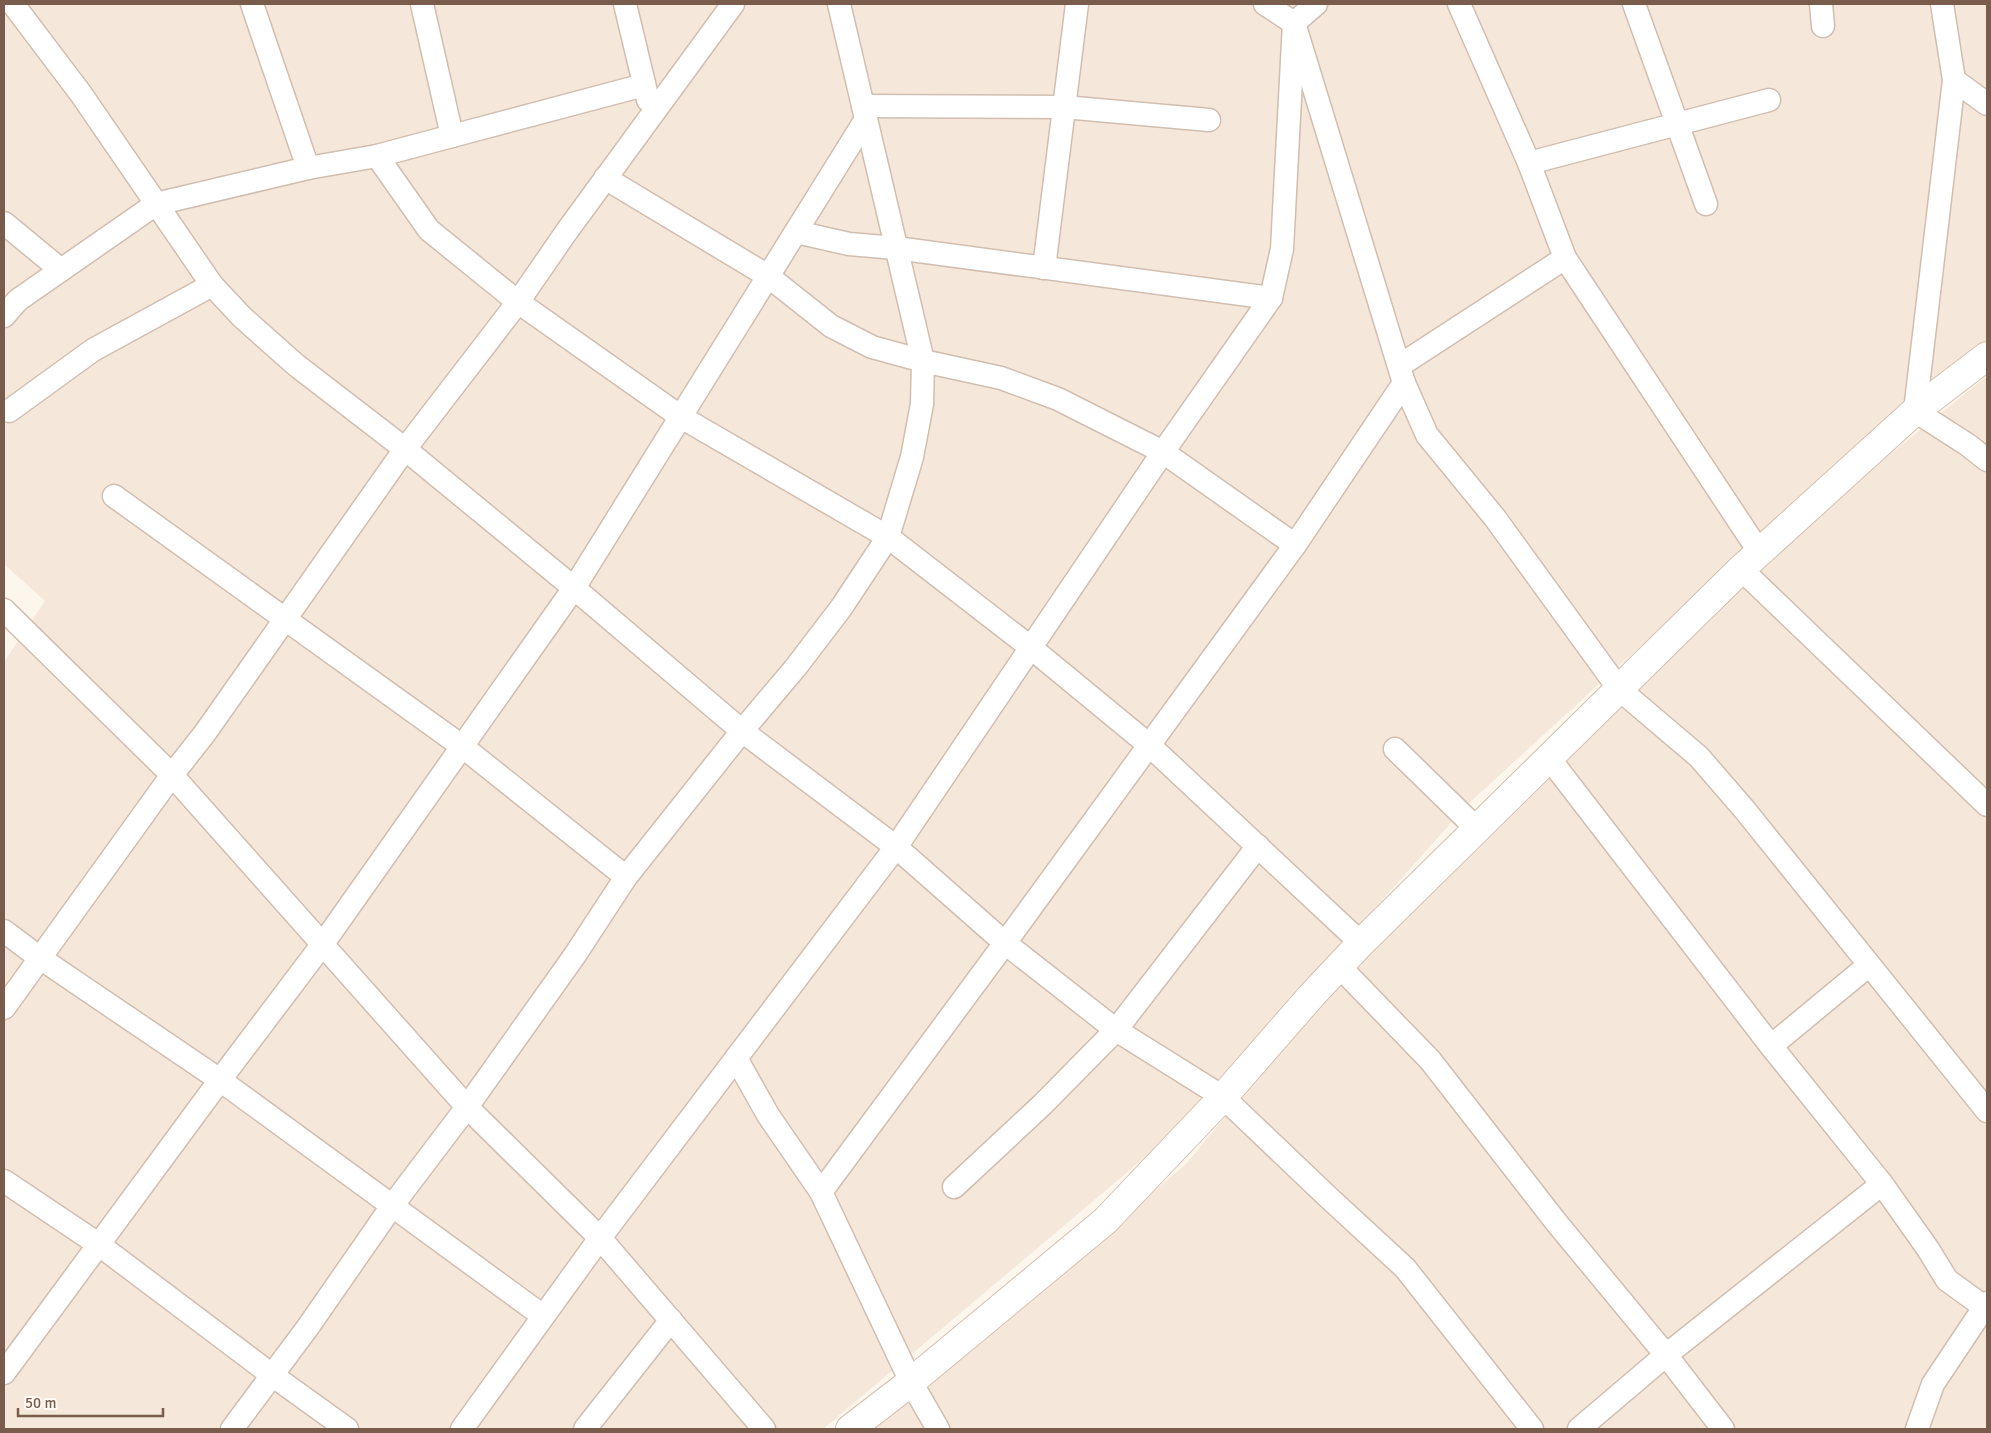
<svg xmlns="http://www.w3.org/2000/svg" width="1991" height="1433" font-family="Signika,sans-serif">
	<rect width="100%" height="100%" fill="#fdf6ec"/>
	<g fill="#f5e8da">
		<polygon points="4,4 1987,4 1987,341 1902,407 1467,805 1267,1029 1156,1148 823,1429 4,1429 4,662 45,601 4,564"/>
		<polygon points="1987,376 1987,1429 867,1429 969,1348 1186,1164 1339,980 1638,684 1853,484"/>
	</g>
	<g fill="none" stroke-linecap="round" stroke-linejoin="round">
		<defs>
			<g id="street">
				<polyline points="13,4 81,94 212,285 242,317 296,365 405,449 574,588 742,731 896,847 1005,943 1116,1030 1223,1097 1328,1197 1405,1268 1532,1429"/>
				<polyline points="252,4 308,168 377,156 429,230 518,302 681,417 888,537 1030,647 1149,745 1361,943"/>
				<polyline points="625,4 648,100"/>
				<polyline points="1265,4 1294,23 1404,383 1427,435 1495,518 1619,689 1699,757 1744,809 1987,1111"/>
				<polyline points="1459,4 1529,163 1565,258 1760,553"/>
				<polyline points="1634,4 1706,204"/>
				<polyline points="1821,4 1823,26"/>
				<polyline points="1942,4 1954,80 1915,411 1968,445 1987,460"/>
				<polyline points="1954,80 1987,104"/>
				<polyline points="863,106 1064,107 1209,120"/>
				<polyline points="452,136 644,85"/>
				<polyline points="377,156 452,136 422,4"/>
				<polyline points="1529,163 1769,100"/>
				<polyline points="605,178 768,276 831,326 872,347 923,361 1001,378 1058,399 1163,452 1295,545"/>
				<polyline points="4,223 61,270"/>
				<polyline points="796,232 849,244 896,248 1271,298"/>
				<polyline points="1044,268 1077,4"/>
				<polyline points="4,316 18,300 156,204 308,168"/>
				<polyline points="1399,366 1565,258"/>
				<polyline points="9,411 93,350 212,285"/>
				<polyline points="114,496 463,747 626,877"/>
				<polyline points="1741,569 1987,805"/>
				<polyline points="4,610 172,775 467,1107 600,1238 764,1429"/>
				<polyline points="1395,749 1477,829"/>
				<polyline points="1549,758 1771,1046 1882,1184 1928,1249 1947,1280 1987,1309"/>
				<polyline points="4,931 40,958 220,1080 543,1316"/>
				<polyline points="1339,966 1430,1060 1556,1222 1666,1355 1723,1429"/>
				<polyline points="4,1008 172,775 205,733 405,449 518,302 567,231 733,4"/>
				<polyline points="1771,1046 1869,965"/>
				<polyline points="736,1058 768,1115 821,1192 911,1382 938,1429"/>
				<polyline points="4,1181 98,1244 272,1375 347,1429"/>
				<polyline points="954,1187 1042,1105 1116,1030 1258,846"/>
				<polyline points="821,1192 1005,943 1295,545 1404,383"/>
				<polyline points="4,1373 220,1080 322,945 574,588 866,119"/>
				<polyline points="232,1429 308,1327 392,1206 467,1107 575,955 626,877 742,731 796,667 841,608 888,537 912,457 922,404 923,361 839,4"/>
				<polyline points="462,1429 600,1238 896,847 1163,452 1271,298 1282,249 1294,23 1316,4"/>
				<polyline points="585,1429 671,1320"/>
				<polyline points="1579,1429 1666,1355 1882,1184"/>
				<polyline points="1917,1429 1933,1384 1987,1303"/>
			</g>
			<polyline id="secondary" points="850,1429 911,1382 1105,1221 1223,1097 1312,995 1361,943 1619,689 1741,569 1915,411 1987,356"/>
		</defs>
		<use href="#street" stroke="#d1beb0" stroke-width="25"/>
		<use href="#secondary" stroke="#d6c0b0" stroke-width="30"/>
		<use href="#street" stroke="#fff" stroke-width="22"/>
		<use href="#secondary" stroke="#fff" stroke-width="28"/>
	</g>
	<rect width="1991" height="1433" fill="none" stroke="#7a5c4d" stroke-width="10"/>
	<path d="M18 1408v8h145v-8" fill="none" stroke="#7a5c4d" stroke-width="2.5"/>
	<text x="25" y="1408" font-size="15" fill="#7a5c4d" stroke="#fffaf3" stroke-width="4" paint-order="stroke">50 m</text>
</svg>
